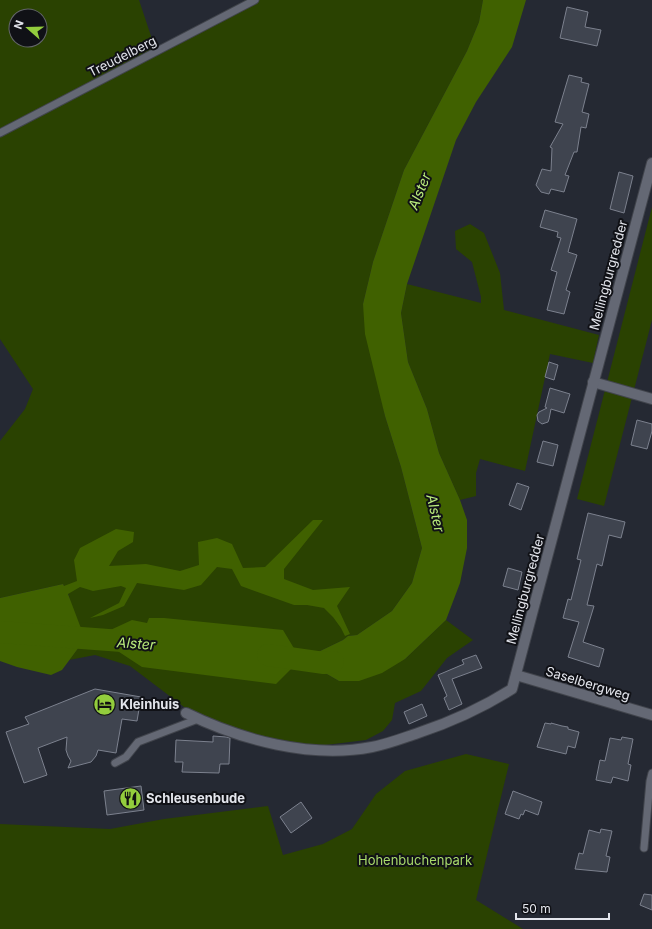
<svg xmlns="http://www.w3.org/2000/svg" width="652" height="929" font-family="Inter,sans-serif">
	<rect width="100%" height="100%" fill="#252933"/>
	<g fill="#2a4201" fill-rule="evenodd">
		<path d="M0,0H139L155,48L246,0H483L479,22L467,51L404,170L373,262L363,304L385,416L401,467L422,548L412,583L392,611L357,635L348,636L343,640L316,653L305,655L320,670L339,681L405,659L446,620L473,640L447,658L421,691L395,703L392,720L383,731L366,740L317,746L255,735L192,713L130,666L95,655L69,660L82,643L68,593L63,584L0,598V441L25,409L33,389L0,339ZM16,16H40V40H16Z"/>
		<polygon points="652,207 652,320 604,506 577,499"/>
		<polygon points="470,224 484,233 500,273 504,310 599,335 593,363 550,354 525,471 480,459 476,473 476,496 460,500 439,453 427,409 408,362 401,313 407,284 481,303 481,297 472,262 456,249 455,231"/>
		<polygon points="466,754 509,764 476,900 523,929 0,929 0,824 110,829 164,819 268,806 283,855 323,844 352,829 376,794 405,771"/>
	</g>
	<g fill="#406100">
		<polygon points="483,0 526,0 512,47 476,102 456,140 407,284 401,313 408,362 427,409 439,453 460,500 467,520 467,548 460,583 446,620 405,659 382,673 359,681 339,681 320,670 304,665 305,655 316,653 343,640 348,636 357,635 392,611 412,583 422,548 401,467 385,416 365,334 363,304 373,262 404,170 467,51 479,22"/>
		<polygon points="313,520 323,520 284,569 284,579 313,590 350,587 337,606 350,634 345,636 341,628 333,617 324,608 307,605 294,605 241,586 232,569 217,567 201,585 184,590 137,583 124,606 103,615 90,618 119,603 126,588 121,586 93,591 80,587 68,594 82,631 88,633 89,638 87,643 82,643 62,670 51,675 17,667 0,661 0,598 63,584 64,586 77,581 74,560 80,548 116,529 134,532 133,542 118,551 109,566 146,564 180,571 199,565 198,542 217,538 232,544 243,568 265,567"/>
		<polygon points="149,618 164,618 283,630 298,655 297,663 276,684 142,667 110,646 92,644 93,632 106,632 132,620 147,623"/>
	</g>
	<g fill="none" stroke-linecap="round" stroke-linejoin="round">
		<g stroke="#406100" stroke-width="22">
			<polyline points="0,632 122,641"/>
			<polyline points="268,655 324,663 333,662"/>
		</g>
	</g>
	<g fill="#3f444f" stroke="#7c818e">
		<polygon points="567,7 588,12 585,27 601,30 597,46 560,38"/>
		<polygon points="569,75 582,78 581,82 589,84 582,112 589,114 586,128 581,127 577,152 574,152 565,175 569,176 564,192 551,189 549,194 541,192 536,185 542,169 551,171 552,148 550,147 563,124 555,122"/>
		<polygon points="619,172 633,176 624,213 610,209"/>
		<polygon points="545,210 577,219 568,252 577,255 566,290 570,292 564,314 547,310 557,272 551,270 561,238 557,237 558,232 540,227"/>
		<polygon points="549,362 558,365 554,380 545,377"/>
		<polygon points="550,388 570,394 564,413 551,409 549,419 548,422 542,424 538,421 537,415 539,412 547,408 545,407"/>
		<polygon points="637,420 652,424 652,431 647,449 631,445"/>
		<polygon points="543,441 558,445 553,466 537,462"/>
		<polygon points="517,483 529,487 521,510 509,505"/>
		<polygon points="588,513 625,522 621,538 609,535 602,566 597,564 587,605 594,606 583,642 604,649 599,667 568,657 579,622 563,618 568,599 571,600 581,560 577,559"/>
		<polygon points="508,568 522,572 518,590 503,586"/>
		<polygon points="476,655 482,668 452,679 462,704 449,710 444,698 447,696 438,675 464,664 462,660"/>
		<polygon points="95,689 141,697 137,721 122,719 116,753 98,750 96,756 91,762 68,768 71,761 68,756 66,750 67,737 38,748 47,775 24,783 6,732 29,724 25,717"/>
		<polygon points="422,704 427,716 409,724 404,712"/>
		<polygon points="545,723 551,724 551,723 562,726 568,727 568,729 579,732 575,748 568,746 566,754 537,747"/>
		<polygon points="213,736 226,737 230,738 229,764 220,764 219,773 182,772 183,762 175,762 176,740 213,742"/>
		<polygon points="622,737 633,739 628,764 631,765 628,781 613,777 611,783 596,780 600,760 605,761 610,738 621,740"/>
		<polygon points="141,786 144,810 107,815 104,791"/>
		<polygon points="513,791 542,802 538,815 525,810 523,815 521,814 519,819 505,814"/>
		<polygon points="301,802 312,818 291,833 280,817"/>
		<polygon points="601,829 612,831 606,856 610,857 607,872 575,869 579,853 583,854 589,830 600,833"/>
		<polygon points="644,894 652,895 652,910 640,905"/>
	</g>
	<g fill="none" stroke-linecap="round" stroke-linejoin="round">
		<defs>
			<g id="lane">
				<polyline points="0,133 255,0"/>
				<polyline points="115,763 126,757 138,742 198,719"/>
				<polyline points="644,848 650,781 652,773"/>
			</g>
			<g id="street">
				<polyline points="593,382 652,399"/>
				<polyline points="516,675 652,715"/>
				<path d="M186,713C241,740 311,759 372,747C388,744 403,738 418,733C451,722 482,708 512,689L652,163"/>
			</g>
		</defs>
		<use href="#lane" stroke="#41444c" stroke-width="9"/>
		<use href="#street" stroke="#41444c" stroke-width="12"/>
		<use href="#lane" stroke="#646874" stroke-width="7"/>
		<use href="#street" stroke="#646874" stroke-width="10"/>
	</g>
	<defs>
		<symbol id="hotel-disc" viewBox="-11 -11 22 22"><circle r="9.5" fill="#93cd3d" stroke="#101116"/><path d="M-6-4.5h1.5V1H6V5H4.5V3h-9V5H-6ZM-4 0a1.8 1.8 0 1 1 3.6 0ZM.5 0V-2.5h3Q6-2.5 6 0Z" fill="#111"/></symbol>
		<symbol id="restaurant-disc" viewBox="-11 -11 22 22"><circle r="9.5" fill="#93cd3d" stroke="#101116"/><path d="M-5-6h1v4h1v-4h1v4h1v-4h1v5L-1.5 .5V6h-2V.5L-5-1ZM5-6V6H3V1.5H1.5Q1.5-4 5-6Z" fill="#111"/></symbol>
	</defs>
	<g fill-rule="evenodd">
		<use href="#hotel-disc" x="92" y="692" width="25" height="25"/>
		<use href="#restaurant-disc" x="118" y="786" width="25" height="25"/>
	</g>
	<g text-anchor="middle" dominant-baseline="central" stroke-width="4" stroke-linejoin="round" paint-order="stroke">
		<g font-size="13" fill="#e3e5ec" stroke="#101116">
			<text transform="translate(122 56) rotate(-27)">Treudelberg</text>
			<text transform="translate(608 275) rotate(-75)">Mellingburgredder</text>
			<text transform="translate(525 589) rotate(-75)">Mellingburgredder</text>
			<text transform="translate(588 683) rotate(17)">Saselbergweg</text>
		</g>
		<g font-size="13" font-weight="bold" fill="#e3e5ec" stroke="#101116" text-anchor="start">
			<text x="120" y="704">Kleinhuis</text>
			<text x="146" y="798">Schleusenbude</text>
		</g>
		<g font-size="13" fill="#a9db6b" stroke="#101116">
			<text x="415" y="860">Hohenbuchenpark</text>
		</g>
		<g font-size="14" font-style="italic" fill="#baec7c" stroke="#101116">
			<text transform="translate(419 191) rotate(-68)">Alster</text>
			<text transform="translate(436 513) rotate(77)">Alster</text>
			<text transform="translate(136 643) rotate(4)">Alster</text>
		</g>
	</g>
	<g transform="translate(28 28) rotate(290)"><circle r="19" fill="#101116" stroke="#64666c"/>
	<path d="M0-3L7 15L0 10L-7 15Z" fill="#93cd3d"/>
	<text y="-6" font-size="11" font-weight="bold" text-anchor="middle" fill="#e3e5ec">N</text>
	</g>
	<path d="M516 913v6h93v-6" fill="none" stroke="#e3e5ec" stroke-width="2"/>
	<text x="522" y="913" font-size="12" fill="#e3e5ec" stroke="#101116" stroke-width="3" paint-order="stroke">50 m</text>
</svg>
